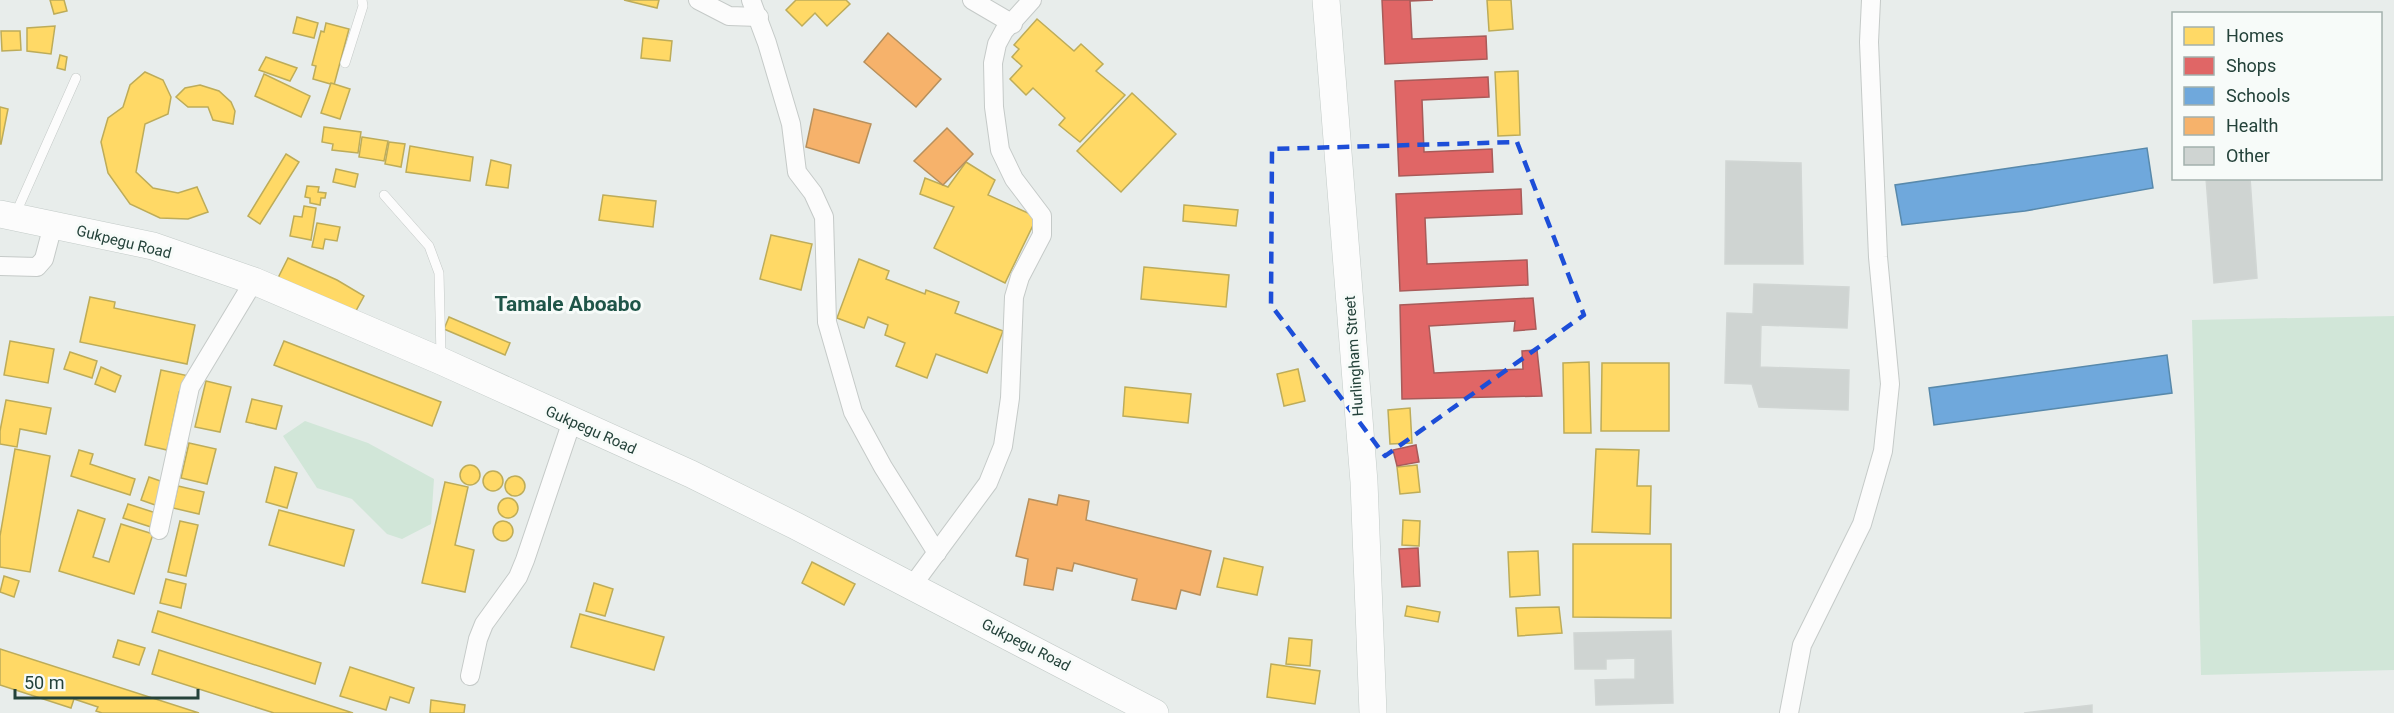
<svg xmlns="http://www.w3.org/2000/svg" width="2394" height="713" font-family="Roboto,sans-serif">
	<rect width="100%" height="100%" fill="#e8edeb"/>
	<g fill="#d1e6d8">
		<polygon points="2394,316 2394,670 2201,675 2192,320"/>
		<polygon points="305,421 368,443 434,479 431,524 402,539 387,534 352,499 317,488 283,436"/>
	</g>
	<g fill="#ffd966" stroke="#bdac59" stroke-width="1.5">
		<polygon points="50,0 64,0 67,11 54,14"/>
		<polygon points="624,0 659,0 657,8"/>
		<polygon points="796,0 846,0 850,4 827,26 815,13 802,26 786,10"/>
		<polygon points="1487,0 1511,0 1513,29 1489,31"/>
		<polygon points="297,17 318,23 314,38 293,33"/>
		<polygon points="1037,19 1074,51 1081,44 1103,64 1096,71 1125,95 1080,142 1059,125 1065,118 1033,88 1026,95 1010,79 1022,66 1012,57 1019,49 1014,45"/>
		<polygon points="326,23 349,29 334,85 313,79 316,66 312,65 321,31 324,32"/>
		<polygon points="55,26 51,54 27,51 27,28"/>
		<polygon points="1,31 20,31 21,50 2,51"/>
		<polygon points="643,38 672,41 670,61 641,58"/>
		<polygon points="60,55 67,57 65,70 57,68"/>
		<polygon points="266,57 297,68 290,81 259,70"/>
		<polygon points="1518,71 1520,135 1498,136 1495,72"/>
		<polygon points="145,72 163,80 171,97 168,114 145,124 136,172 153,188 178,193 197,187 208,212 188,219 160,218 130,204 108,173 101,142 108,118 123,107 130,85"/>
		<polygon points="264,74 310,96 301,117 255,96"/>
		<polygon points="331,83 350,89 340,119 321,113"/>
		<polygon points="200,85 219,91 231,102 235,111 233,124 213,120 208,107 188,107 176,97 185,88"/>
		<polygon points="1132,93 1176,134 1121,192 1077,151"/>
		<polygon points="0,107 8,109 1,144 0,144"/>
		<polygon points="324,127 361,132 358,153 332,150 333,144 322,142"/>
		<polygon points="362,137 388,141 384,161 359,157"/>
		<polygon points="389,142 405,144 401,167 385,164"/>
		<polygon points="410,146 473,157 470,181 406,172"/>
		<polygon points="286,154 299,162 260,224 248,216"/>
		<polygon points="491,160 511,165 508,188 486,185"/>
		<polygon points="966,162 995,180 988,195 1037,217 1005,283 934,248 954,207 920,194 925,178 948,187"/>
		<polygon points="336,169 358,174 355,187 333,182"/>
		<polygon points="307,186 319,187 318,192 326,193 325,198 321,198 320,205 310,203 310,198 305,197"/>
		<polygon points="603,195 656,201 653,227 599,220"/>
		<polygon points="1184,205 1238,210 1236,226 1183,221"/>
		<polygon points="304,206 316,208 311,240 290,236 294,216 302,217"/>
		<polygon points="317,223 340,227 337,241 325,239 323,249 312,247"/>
		<polygon points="771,235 812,244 801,290 760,279"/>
		<polygon points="288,258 337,280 364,296 352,318 277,280"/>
		<polygon points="859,259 889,271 886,279 925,294 926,290 959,302 955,313 1003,331 987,373 936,354 927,378 896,366 905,343 885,335 888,325 868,317 864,328 837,318"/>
		<polygon points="1144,267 1229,275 1226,307 1141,299"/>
		<polygon points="90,297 115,302 114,308 195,325 187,364 80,342"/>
		<polygon points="449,317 510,343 505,355 444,329"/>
		<polygon points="10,341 54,349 48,383 4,375"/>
		<polygon points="284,341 441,402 432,426 274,365"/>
		<polygon points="70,352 97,361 92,378 64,369"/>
		<polygon points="1589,362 1591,433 1564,433 1563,363"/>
		<polygon points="1602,363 1669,363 1669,431 1601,431"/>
		<polygon points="101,367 121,376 115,392 95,384"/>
		<polygon points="1298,369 1305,401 1284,406 1277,374"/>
		<polygon points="161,370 189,376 185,393 179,392 167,450 145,445"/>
		<polygon points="206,381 231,387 220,432 195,427"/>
		<polygon points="1125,387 1191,394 1188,423 1123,416"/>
		<polygon points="252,399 282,406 276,429 246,422"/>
		<polygon points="6,400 51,408 46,434 20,429 17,447 0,444 0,431"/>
		<polygon points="1410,408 1412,443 1390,444 1388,410"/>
		<polygon points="189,443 216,449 207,484 181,478"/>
		<polygon points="15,449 50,456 30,572 0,567 0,536"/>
		<polygon points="1596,449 1639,450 1637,486 1651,486 1650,534 1592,532"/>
		<polygon points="79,450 93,454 90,464 135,479 130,495 71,476"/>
		<circle cx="470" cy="475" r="10"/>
		<polygon points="1417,465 1420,492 1400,494 1397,467"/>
		<polygon points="275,467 297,473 287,508 266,502"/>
		<circle cx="493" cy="481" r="10"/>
		<circle cx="515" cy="486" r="10"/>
		<polygon points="149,477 166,483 158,506 141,500"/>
		<polygon points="445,482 468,487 455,545 474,550 465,592 422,583"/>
		<polygon points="178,486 204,492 199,514 173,508"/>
		<circle cx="508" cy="508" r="10"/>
		<polygon points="128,504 156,513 151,527 123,518"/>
		<polygon points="78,510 105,519 93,557 109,562 121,524 153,534 134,594 59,571"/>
		<polygon points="279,510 354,530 344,566 269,545"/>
		<polygon points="1403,520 1420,521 1419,546 1402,545"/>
		<circle cx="503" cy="531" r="10"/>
		<polygon points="180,521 198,525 186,576 168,572"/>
		<polygon points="1573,544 1671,544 1671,618 1573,617"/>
		<polygon points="1538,551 1540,595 1510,597 1508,552"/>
		<polygon points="1224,558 1263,567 1257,595 1217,587"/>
		<polygon points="812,562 855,584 844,605 802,583"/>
		<polygon points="4,576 19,581 14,597 0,592"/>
		<polygon points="166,579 186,584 181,608 160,603"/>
		<polygon points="594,583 613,589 605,616 586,611"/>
		<polygon points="1407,606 1440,612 1438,622 1405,616"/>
		<polygon points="1559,607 1562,633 1518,636 1516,608"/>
		<polygon points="158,611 321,663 315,684 152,632"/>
		<polygon points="580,614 664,637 654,670 571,647"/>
		<polygon points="1289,638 1312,640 1310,666 1286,664"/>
		<polygon points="118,640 145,648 139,665 113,657"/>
		<polygon points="0,649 199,713 102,713 96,711 98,707 74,699 71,708 0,685"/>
		<polygon points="159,650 353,713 274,713 152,674"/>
		<polygon points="1271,664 1320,671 1315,704 1267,697"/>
		<polygon points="350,667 414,688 409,703 390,697 386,710 340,696"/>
		<polygon points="431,700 465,705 464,713 430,713"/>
	</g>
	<g fill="#e06666" stroke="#a85b59" stroke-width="1.5">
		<polygon points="1382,0 1433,0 1410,1 1412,39 1486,36 1487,59 1385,64"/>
		<polygon points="1488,77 1489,97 1422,100 1424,152 1492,149 1493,172 1399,176 1395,81"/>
		<polygon points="1521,189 1522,214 1425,218 1427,264 1527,260 1528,285 1400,291 1396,194"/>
		<polygon points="1533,298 1536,329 1514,331 1515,321 1429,326 1434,373 1523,369 1522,351 1537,350 1542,396 1402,399 1400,305"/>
		<polygon points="1416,445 1419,462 1397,466 1393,450"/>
		<polygon points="1418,548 1420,586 1402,587 1399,549"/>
	</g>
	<g fill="#6fa8dc" stroke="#5889ab" stroke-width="1.5">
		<polygon points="2147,148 2153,188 2025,211 1902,225 1895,185"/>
		<polygon points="2167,355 2172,393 1934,425 1929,388"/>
	</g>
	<g fill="#f6b26b" stroke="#b7905c" stroke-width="1.5">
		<polygon points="888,33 941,79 916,107 864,62"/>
		<polygon points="814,109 871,124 859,163 806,147"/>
		<polygon points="947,128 973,154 943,185 914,161"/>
		<polygon points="1059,495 1089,501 1086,520 1211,551 1200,595 1181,590 1176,609 1132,600 1137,579 1074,563 1072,571 1057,568 1053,590 1024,585 1028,559 1016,556 1029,499 1057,505"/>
	</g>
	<g fill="#cfd4d2" stroke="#d1d6d4" stroke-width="1.5">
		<polygon points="1726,161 1801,163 1803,264 1725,264"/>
		<polygon points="2206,178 2250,178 2257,278 2214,283"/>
		<polygon points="1754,284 1849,287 1847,328 1761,325 1760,367 1849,370 1848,410 1759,407 1752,384 1725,383 1727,313 1753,314"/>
		<polygon points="1671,631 1673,703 1596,705 1595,680 1635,679 1635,658 1606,659 1606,669 1575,669 1574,633"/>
		<polygon points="2092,705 2092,713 2024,713"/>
	</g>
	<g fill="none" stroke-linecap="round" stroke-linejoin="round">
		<defs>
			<g id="lane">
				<polyline points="345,63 363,6 362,0"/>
				<polyline points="384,195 429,246 439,273 441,356"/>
				<polyline points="15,215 76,78"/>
			</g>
			<g id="street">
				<polyline points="698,0 729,16 759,17"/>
				<polyline points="751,0 767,43 791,124 797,172 813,193 824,217 827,322 853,412 883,467 937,553"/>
				<polyline points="972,0 1013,24"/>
				<polyline points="0,266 37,267 44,259 53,225"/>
				<polyline points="159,530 190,387 254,281"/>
				<polyline points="912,586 988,483 1003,446 1010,398 1014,297 1020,277 1042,235 1042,216 1014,179 1000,150 994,107 993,63 997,44 1004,31 1032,0"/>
				<polyline points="470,676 478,639 484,624 518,577 525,560 572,421"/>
				<polyline points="1789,713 1802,645 1862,524 1883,451 1890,384 1878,257 1869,42 1871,0"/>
			</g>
			<g id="secondary">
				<polyline points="1326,0 1364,482 1373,713"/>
				<polyline points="0,214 153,246 254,281 441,361 691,474 796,526 1155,713"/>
			</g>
		</defs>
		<use href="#lane" stroke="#c5cac8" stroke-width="10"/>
		<use href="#street" stroke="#c5cac8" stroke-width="20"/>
		<use href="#secondary" stroke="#c3cbc8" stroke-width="28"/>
		<use href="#lane" stroke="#fcfcfc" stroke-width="9"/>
		<use href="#street" stroke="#fcfcfc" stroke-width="18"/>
		<use href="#secondary" stroke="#fcfcfc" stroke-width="27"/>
	</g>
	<path fill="none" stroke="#1d4ed8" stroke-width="4.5" stroke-dasharray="12 8" stroke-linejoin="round" d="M1517,142L1584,315L1385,456L1271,305L1272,149Z"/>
	<g text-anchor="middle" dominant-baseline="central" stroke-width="6" stroke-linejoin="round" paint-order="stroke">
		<g font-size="15" fill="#24423a" stroke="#f7fbf9">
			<text transform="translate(124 242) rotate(14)">Gukpegu Road</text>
			<text transform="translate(1354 356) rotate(-94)">Hurlingham Street</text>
			<text transform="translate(591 430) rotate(24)">Gukpegu Road</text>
			<text transform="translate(1026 645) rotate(27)">Gukpegu Road</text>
		</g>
		<g font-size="21" font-weight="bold" fill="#1f5548" stroke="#f7fbf9">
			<text x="568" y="304">Tamale Aboabo</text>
		</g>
	</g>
	<rect x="2172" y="12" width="210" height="168" fill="#f7fbf9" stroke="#a3b1ad" stroke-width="1.5"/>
	<rect x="2184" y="27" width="30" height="18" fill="#ffd966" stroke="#a3b1ad" stroke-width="1.5"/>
	<text x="2226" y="42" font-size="18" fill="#24423a">Homes</text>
	<rect x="2184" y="57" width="30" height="18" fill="#e06666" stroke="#a3b1ad" stroke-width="1.5"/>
	<text x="2226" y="72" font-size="18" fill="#24423a">Shops</text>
	<rect x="2184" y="87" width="30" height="18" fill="#6fa8dc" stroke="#a3b1ad" stroke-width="1.5"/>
	<text x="2226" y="102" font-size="18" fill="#24423a">Schools</text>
	<rect x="2184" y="117" width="30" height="18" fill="#f6b26b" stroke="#a3b1ad" stroke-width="1.5"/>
	<text x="2226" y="132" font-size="18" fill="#24423a">Health</text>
	<rect x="2184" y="147" width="30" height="18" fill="#cfd4d2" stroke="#a3b1ad" stroke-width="1.5"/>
	<text x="2226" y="162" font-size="18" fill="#24423a">Other</text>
	<path d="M15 689v9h183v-9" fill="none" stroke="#24423a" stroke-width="3"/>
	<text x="24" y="689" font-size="18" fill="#24423a" stroke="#f7fbf9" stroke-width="4.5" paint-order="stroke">50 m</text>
</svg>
